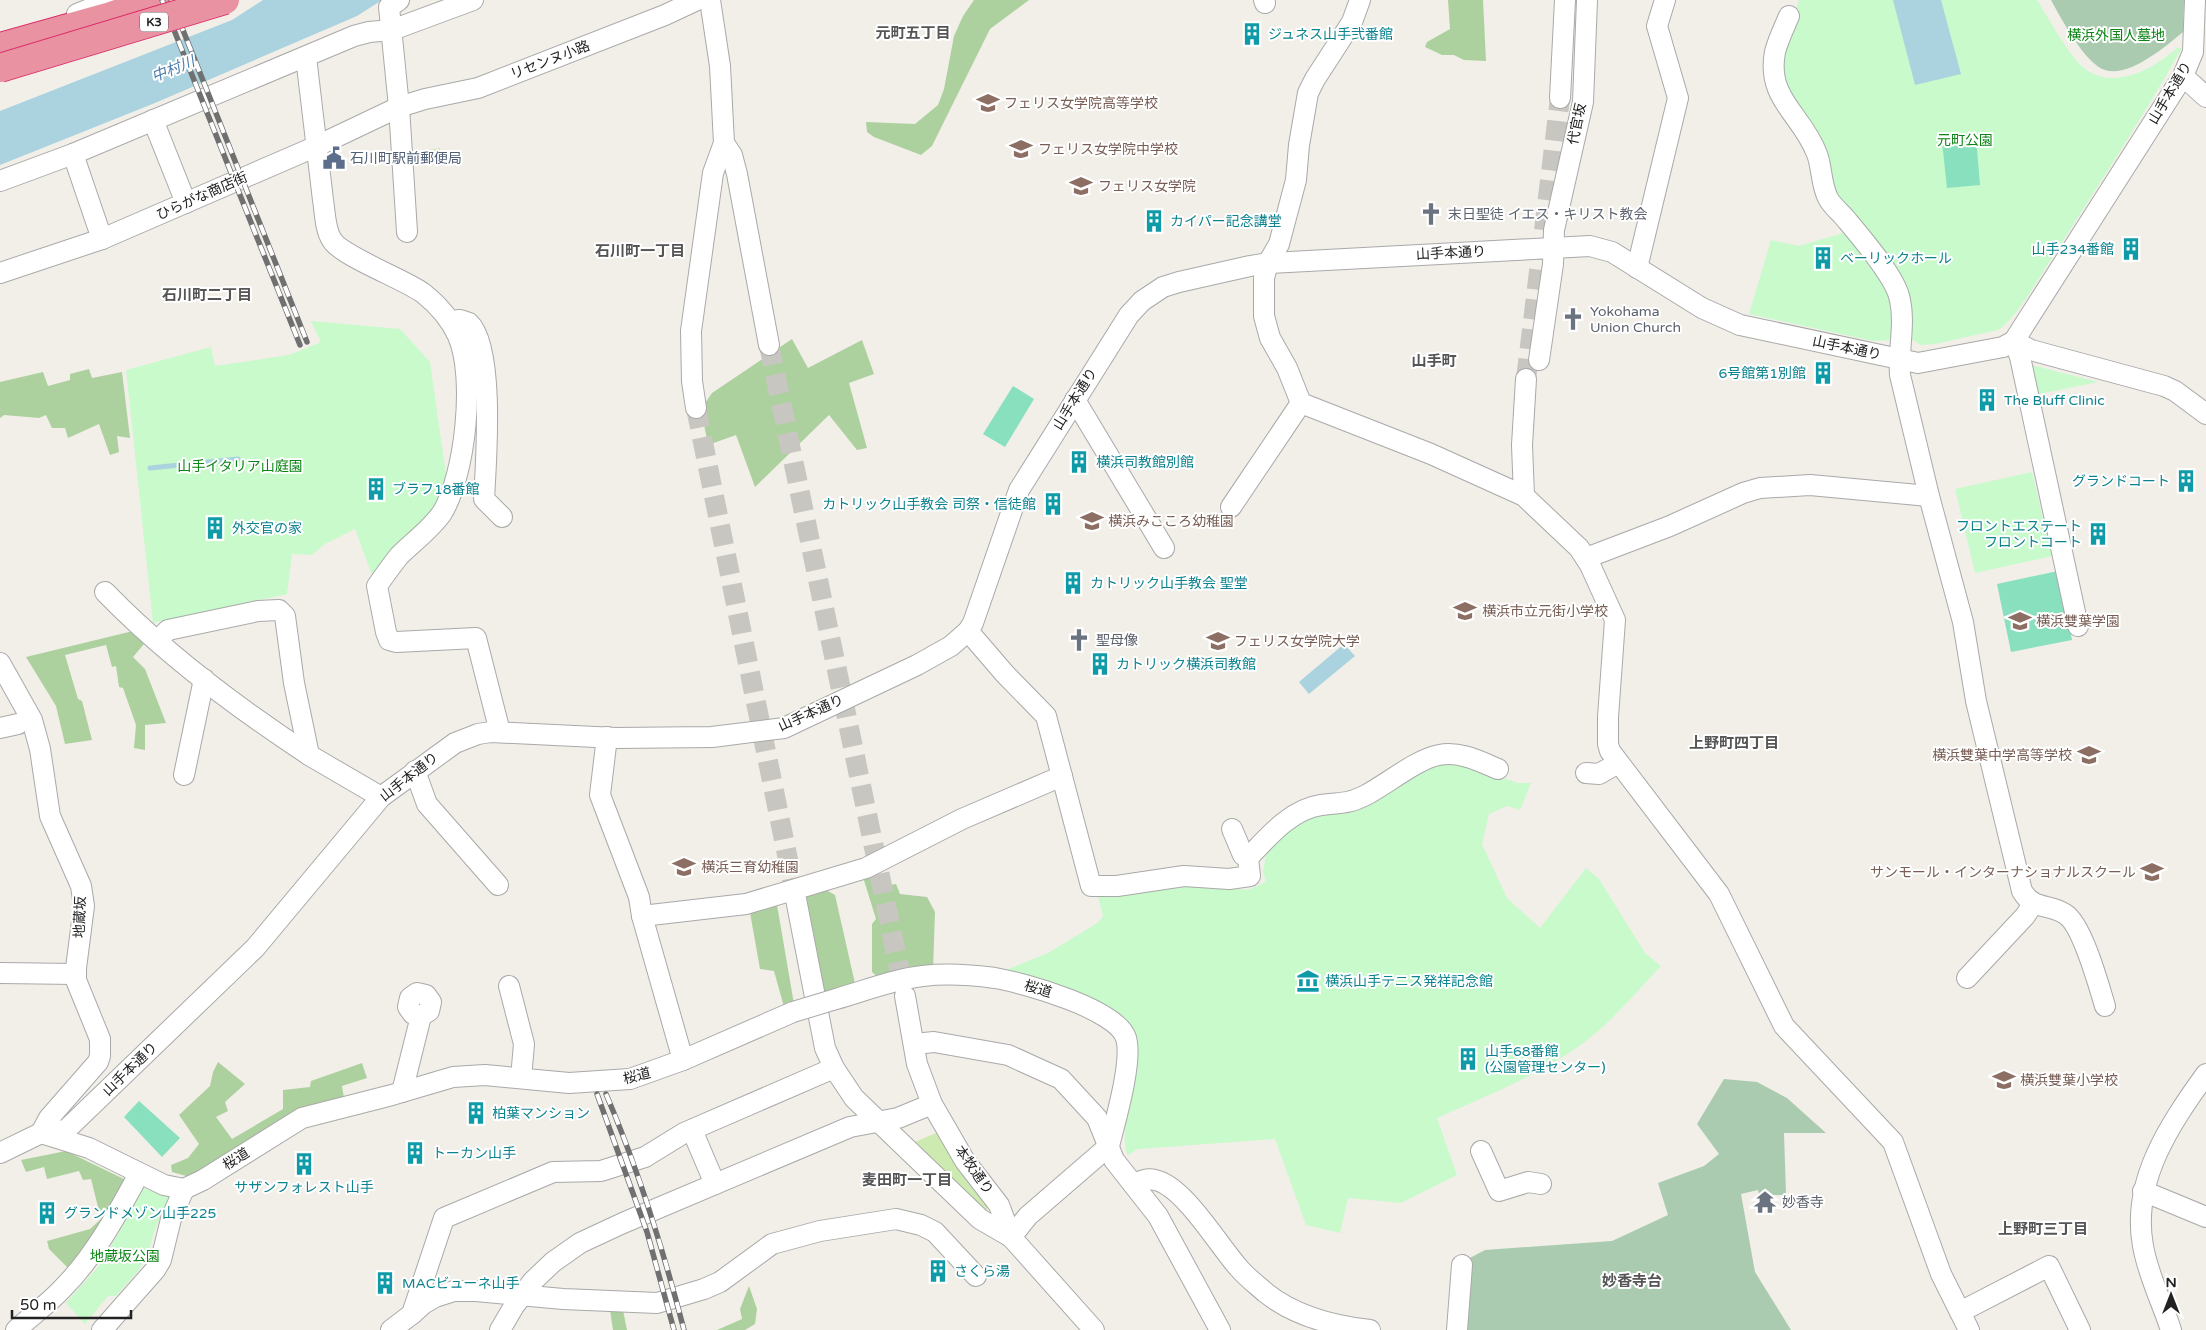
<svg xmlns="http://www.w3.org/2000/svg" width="2206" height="1330" font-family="'Varela Round','Noto Sans JP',sans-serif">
	<rect width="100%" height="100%" fill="#f2efe9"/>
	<g fill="#cdebb0">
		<polygon points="440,148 442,160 415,164 413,153"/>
		<polygon points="936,1133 971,1187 987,1206 987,1210 984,1209 915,1142"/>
	</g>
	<g fill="#add19e">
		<polygon points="974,0 1029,0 990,29 932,146 921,155 874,137 867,132 866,122 915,124 938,105 944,89 954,36 963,16"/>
		<polygon points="1448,0 1483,0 1486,61 1464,60 1454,55 1442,55 1425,47 1427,42 1450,29"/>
		<polygon points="792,339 808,368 862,340 874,374 849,383 867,448 857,450 829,415 755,487 736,435 708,445 701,409 712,393"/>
		<polygon points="89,369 92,378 122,372 130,438 117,436 119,452 110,455 99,424 68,438 65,428 52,428 46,415 39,418 4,415 0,418 0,382 43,372 48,386 70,380 70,374"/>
		<polygon points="133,631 144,644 133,657 145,669 166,723 145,725 145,750 134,748 136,725 123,688 119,687 116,666 112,667 106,645 65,655 78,699 82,701 92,740 65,744 56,706 26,657"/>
		<polygon points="873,869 879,887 896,884 900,894 927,897 935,912 933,970 881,980 872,972 872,924 876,919 862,874"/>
		<polygon points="819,886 835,895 856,988 825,996 804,891"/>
		<polygon points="776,899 794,1004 784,1007 774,971 760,969 749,907"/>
		<polygon points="218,1062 245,1084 225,1102 228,1111 216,1117 232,1139 283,1109 283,1090 310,1087 311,1081 362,1063 367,1078 342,1086 344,1098 204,1171 186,1176 172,1172 171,1165 188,1158 199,1144 179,1115 210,1086 213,1072"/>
		<polygon points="66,1151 128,1181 70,1270 49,1249 47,1241 90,1229 101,1219 91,1179 83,1180 79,1171 47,1179 44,1167 26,1172 21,1160"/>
		<polygon points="749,1286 757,1309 755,1324 745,1330 717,1330 742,1319 740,1309"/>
		<polygon points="610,1310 623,1310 627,1330 613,1330"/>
	</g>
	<g fill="#aacbaf">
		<path d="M2051,0H2184L2183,32C2166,46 2129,78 2105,70C2085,64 2061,18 2051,0Z"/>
		<polygon points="1724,1079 1757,1082 1787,1098 1826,1133 1784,1133 1786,1195 1759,1195 1758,1190 1741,1194 1755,1272 1791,1330 1462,1330 1464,1261 1485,1250 1612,1241 1668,1215 1658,1183 1704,1166 1719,1154 1697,1124"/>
	</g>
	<g fill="#c8facc">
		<path d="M1799,0H2037C2049,19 2061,41 2075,59C2104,95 2149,73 2177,48H2182C2142,118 2098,186 2055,253C2041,274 2018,317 1998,330L1935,344L1921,345L1909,338L1908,316L1834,195L1784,92L1781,51Z"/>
		<polygon points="1850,231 1892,294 1897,340 1873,341 1749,314 1771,240 1799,246"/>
		<polygon points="311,321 400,329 430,362 447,482 434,508 372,575 355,529 325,544 312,555 292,554 287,594 153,623 126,370 211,347 215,366 289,355 321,342"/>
		<polygon points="2032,365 2098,382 2034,395"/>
		<polygon points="2032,472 2052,556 1975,573 1955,489"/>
		<path d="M1454,761L1518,783H1531L1520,810L1507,806L1489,814L1482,844L1507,898L1540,928L1586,868L1599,879L1645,953L1661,966C1634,994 1608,1027 1575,1049C1532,1078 1484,1097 1437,1118L1457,1175L1401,1203L1348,1198L1340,1233L1306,1225L1275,1139L1138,1149L1128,1155C1119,1144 1132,1080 1133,1062C1134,1053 1134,1044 1134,1035L1006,970L1048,953L1099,922L1103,916L1097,892L1180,884L1248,890L1266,882L1263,872L1266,855L1284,834L1302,822L1319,815L1351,813L1420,771Z"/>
		<polygon points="140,1187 170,1197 155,1229 148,1253 138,1271 116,1296 108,1296 85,1324 66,1303 98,1267 118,1234"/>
	</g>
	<g fill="#88e0be">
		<polygon points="1976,138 1980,185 1947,188 1942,141"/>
		<polygon points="1013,386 1034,399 1005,447 983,434"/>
		<polygon points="2058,571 2072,640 2011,652 1997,584"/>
		<polygon points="139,1101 180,1138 162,1157 124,1117"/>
	</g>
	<g fill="#aad3df">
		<polygon points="263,0 382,0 357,16 155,103 0,165 0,111 232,20"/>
		<polygon points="1893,0 1941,0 1961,74 1915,85"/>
		<polygon points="1344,644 1355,656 1309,694 1299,682"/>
	</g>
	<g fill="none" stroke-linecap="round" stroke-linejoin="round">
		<polyline stroke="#aad3df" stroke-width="5" points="150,468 238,459"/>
		<g stroke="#c8c6c1" stroke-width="20" stroke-dasharray="20 10" stroke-linecap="butt">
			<polyline points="769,345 905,996"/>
			<polyline points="1526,379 1560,98"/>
			<polyline points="696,408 795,894"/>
		</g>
		<defs>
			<g id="minor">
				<polyline points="399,0 389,7 399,107 407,232"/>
				<polyline points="1264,0 1265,3"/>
				<polyline points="1360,0 1352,22 1315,79 1308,93 1299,145 1296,180 1279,244 1268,263 1264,278 1264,316 1270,338 1287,368 1301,403 1431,454 1524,496 1579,548 1590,565 1615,620 1608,717 1608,744 1610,751 1719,894 1784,1026 1893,1142 1941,1274 1969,1330"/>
				<polyline points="77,14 112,0"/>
				<path d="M1789,16C1784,28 1778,40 1775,52C1766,99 1802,114 1817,154C1822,167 1821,185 1828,198C1831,205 1840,212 1845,218C1860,236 1893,274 1899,296C1906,322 1898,349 1900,375L1929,496L1963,622L1976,701L2022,891C2034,911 2049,903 2065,914C2082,924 2099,986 2105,1006"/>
				<path d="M306,57C312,105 317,152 323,200C325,212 325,230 332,240C341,256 404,279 423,293C438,305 450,318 458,336C476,377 465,476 442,513C431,529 413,542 399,556C391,566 384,576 377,586L386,632L389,640L396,642L476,638L500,732"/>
				<polyline points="2183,76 2206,97"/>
				<polyline points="1560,98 1565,0"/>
				<polyline points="153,120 186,203"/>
				<polyline points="724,143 732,155 737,174 769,345"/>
				<polyline points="73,154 102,239"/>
				<polyline points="0,181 73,154 354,36 369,32 392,30 473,0"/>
				<polyline points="1637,268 1678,98 1657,26 1665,0"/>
				<polyline points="0,273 102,239 317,146 399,107 425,99 478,88 665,15 697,0"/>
				<path d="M451,321L460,320L469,323C495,347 486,463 484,499L502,517"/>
				<polyline points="2014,341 2020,357 2078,626"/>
				<polyline points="2014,341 2031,350 2164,386 2175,391 2206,414"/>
				<polyline points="1539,360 1553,264 1554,230 1583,102 1587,0"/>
				<polyline points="1075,400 1164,548"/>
				<polyline points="696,408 692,381 691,331 713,173 724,143 720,66 710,0"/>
				<polyline points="1524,496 1522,445 1526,379"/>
				<polyline points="1231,507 1301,403"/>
				<polyline points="1586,558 1670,526 1743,493 1760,488 1810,485 1929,496"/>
				<path d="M105,592C166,655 236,707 309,755"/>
				<path d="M968,631L1005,674L1046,716L1091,886H1117L1184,876L1229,879L1250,876L1248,858C1267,838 1291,809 1321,805C1341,802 1346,805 1366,795C1387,784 1417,759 1439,755C1460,751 1479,761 1498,769"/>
				<polyline points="158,640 168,630 258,611 279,610 285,616 294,683 309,755 381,797"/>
				<polyline points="0,663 32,720 40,749 50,816 81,886 84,906 76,968 76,980 100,1039 100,1056 98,1062 49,1118 41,1133 89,1148 164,1185 184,1189 203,1180 302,1118 392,1095 453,1077 485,1075 569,1083 630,1079 683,1060 793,1012"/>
				<polyline points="0,728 18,724"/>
				<polyline points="607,737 600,795 639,897 642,916 683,1060"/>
				<polyline points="415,771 427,804 498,885"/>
				<polyline points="1586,773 1599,774 1618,763"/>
				<polyline points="184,775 204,679"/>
				<polyline points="1232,829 1243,855 1248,858"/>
				<polyline points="795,894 825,1048 834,1068 854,1098 980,1219 1011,1237 1094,1330"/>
				<polyline points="642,916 746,904 866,868 962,819 1062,776"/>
				<polyline points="0,973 76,974"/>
				<polyline points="1967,978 2025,916 2033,904"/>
				<polyline points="509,986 524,1044 521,1078"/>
				<polyline points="905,996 917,1064 932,1104 965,1161 999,1205 1011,1237"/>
				<path d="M836,999C864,991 894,979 923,976C947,973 972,975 995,978C1024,983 1117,1009 1126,1038C1133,1061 1115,1122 1109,1146"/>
				<polyline points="914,1044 934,1042 1008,1055 1061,1079 1097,1118 1114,1160 1158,1216 1220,1330"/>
				<polyline points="402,1092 421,1016 429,1011 431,1002 426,995 417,993 410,998 408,1007 413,1014 421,1016"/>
				<polyline points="692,1130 715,1184"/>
				<polyline points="1481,1151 1499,1191 1528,1182 1541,1184"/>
				<polyline points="0,1153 41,1133 66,1130 255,948 381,797 455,743 478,734 491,732 616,738 712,737 784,728 917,665 951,646 968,631 973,623 1019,490 1129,315 1142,301 1163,287 1179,282 1250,266 1268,263 1590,246 1612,252 1702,308 1740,325 1918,363 2003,347 2014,341 2183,76 2193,52 2195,0"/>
				<path d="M1133,1184C1140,1181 1147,1178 1155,1180C1184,1186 1219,1246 1238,1267C1246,1277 1257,1285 1266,1293C1295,1316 1334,1326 1370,1330"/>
				<polyline points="2143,1191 2206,1217"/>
				<polyline points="1011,1237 1028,1216 1109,1146"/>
				<polyline points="1960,1312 2049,1266 2080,1330"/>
				<polyline points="412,1314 423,1304 435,1297 454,1291 476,1291 563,1299 657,1303 704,1289 720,1282 772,1244 820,1231 896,1219 921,1225 935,1232 976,1276"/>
				<path d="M16,1330C31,1316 48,1304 62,1289C95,1256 117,1214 139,1174"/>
				<polyline points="102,1330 155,1270 161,1260 171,1219 184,1189"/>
				<polyline points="391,1330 412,1314 444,1218 553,1172 601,1171 645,1157 684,1133 834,1068"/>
				<polyline points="500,1330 514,1306 533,1281 553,1262 580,1243 623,1223 850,1127 898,1118 932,1104"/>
				<polyline points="1457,1330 1462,1265"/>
				<path d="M2171,1330C2162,1302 2148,1275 2143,1246C2131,1181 2170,1124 2206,1074"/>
			</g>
			<polyline id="highway" points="0,47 111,16 156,0"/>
		</defs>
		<use href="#minor" stroke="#a9a9a9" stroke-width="22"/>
		<use href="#highway" stroke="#dc2a67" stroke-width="30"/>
		<use href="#minor" stroke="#fff" stroke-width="20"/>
		<use href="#highway" stroke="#e892a2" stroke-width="28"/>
		<defs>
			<g id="rail">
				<polyline points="162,0 300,345"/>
				<polyline points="171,0 307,342"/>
				<polyline points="597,1094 647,1232 674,1330"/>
				<path d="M606,1094C639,1171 663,1249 684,1330"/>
			</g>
		</defs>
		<use href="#rail" stroke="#707070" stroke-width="5.5"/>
		<use href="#rail" stroke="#fff" stroke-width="4" stroke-dasharray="11" stroke-linecap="butt"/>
		<defs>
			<polyline id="minor-bridge" points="793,1012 836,999"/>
			<polyline id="highway-bridge" points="0,68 225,0"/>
		</defs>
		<use href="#minor-bridge" stroke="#a9a9a9" stroke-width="22" stroke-linecap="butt"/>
		<use href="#highway-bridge" stroke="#dc2a67" stroke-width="30" stroke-linecap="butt"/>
		<use href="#minor-bridge" stroke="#fff" stroke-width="20"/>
		<use href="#highway-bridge" stroke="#e892a2" stroke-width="28"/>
	</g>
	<defs>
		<symbol id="building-bare" viewBox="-9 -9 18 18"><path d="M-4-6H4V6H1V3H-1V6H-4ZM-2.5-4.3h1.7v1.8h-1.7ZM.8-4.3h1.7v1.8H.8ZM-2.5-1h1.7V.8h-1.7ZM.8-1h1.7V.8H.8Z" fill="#0f9aa8" stroke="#fff" stroke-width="2.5" paint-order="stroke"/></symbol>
		<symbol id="school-bare" viewBox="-9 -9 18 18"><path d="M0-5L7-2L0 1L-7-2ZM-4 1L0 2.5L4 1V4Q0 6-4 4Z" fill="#8d6e63" stroke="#fff" stroke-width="2.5" paint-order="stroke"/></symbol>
		<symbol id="civic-bare" viewBox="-9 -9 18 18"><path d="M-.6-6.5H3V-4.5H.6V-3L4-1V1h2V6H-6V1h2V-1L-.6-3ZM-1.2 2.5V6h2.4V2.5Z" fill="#5c6f8a" stroke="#fff" stroke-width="2.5" paint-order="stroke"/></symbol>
		<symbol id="church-bare" viewBox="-9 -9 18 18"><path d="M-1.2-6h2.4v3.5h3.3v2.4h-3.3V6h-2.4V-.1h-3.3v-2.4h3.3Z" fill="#6b7280" stroke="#fff" stroke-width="2.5" paint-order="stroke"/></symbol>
		<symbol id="university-bare" viewBox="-9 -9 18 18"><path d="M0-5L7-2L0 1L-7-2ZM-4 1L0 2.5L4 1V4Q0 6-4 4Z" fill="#8d6e63" stroke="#fff" stroke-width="2.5" paint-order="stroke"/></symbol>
		<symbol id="museum-bare" viewBox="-9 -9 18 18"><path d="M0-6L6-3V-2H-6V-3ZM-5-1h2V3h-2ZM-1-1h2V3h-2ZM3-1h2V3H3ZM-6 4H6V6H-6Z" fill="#0f9aa8" stroke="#fff" stroke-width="2.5" paint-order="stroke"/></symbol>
		<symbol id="temple-bare" viewBox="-9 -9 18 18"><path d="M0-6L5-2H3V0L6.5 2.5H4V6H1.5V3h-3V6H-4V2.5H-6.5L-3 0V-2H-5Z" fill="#6b7280" stroke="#fff" stroke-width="2.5" paint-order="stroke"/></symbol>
	</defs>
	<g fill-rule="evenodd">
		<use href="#building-bare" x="1236" y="18" width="32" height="32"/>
		<use href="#school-bare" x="972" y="87" width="32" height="32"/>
		<use href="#school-bare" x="1005" y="133" width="32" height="32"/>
		<use href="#civic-bare" x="318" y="142" width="32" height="32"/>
		<use href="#school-bare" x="1065" y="170" width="32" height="32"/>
		<use href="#church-bare" x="1415" y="198" width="32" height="32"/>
		<use href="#building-bare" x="1138" y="205" width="32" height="32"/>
		<use href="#building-bare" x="2115" y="233" width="32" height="32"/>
		<use href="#building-bare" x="1807" y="242" width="32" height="32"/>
		<use href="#church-bare" x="1557" y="303" width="32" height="32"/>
		<use href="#building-bare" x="1807" y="357" width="32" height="32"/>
		<use href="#building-bare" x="1971" y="384" width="32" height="32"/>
		<use href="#building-bare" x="1063" y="446" width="32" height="32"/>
		<use href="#building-bare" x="2170" y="465" width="32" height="32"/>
		<use href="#building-bare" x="360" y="473" width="32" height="32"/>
		<use href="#building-bare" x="1037" y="488" width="32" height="32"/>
		<use href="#school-bare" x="1076" y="505" width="32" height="32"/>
		<use href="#building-bare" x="199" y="512" width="32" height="32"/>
		<use href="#building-bare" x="2082" y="518" width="32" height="32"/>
		<use href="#building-bare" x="1057" y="567" width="32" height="32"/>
		<use href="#school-bare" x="1449" y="595" width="32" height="32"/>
		<use href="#school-bare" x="2004" y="605" width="32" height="32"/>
		<use href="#church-bare" x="1063" y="624" width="32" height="32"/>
		<use href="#university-bare" x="1202" y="625" width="32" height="32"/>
		<use href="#building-bare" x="1084" y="648" width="32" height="32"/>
		<use href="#school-bare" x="2073" y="739" width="32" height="32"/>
		<use href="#school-bare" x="668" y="851" width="32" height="32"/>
		<use href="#school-bare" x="2136" y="856" width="32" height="32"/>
		<use href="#museum-bare" x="1292" y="965" width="32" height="32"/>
		<use href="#building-bare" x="1452" y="1043" width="32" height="32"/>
		<use href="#school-bare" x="1988" y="1064" width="32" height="32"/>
		<use href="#building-bare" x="460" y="1097" width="32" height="32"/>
		<use href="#building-bare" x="399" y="1137" width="32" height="32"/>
		<use href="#building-bare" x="288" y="1148" width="32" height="32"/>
		<use href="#temple-bare" x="1749" y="1186" width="32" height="32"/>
		<use href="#building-bare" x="31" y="1197" width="32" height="32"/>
		<use href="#building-bare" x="922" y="1255" width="32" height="32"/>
		<use href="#building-bare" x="369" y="1267" width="32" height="32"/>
	</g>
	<g text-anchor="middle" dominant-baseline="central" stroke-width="4" stroke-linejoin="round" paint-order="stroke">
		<rect fill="#fff" stroke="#646464" stroke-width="1" x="140" y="12.5" width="28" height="19" rx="4"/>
		<g font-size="12" font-weight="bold" fill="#222">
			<text x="154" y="22">K3</text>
		</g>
		<g font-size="14" fill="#0d838f" stroke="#fff" text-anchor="start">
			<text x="1268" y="34">ジュネス山手弐番館</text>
			<text x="1170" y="221">カイパー記念講堂</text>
			<text x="2114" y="249" text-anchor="end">山手234番館</text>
			<text x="1840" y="258">ベーリックホール</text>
			<text x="1806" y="373" text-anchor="end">6号館第1別館</text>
			<text x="2004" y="400">The Bluff Clinic</text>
			<text x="1096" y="462">横浜司教館別館</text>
			<text x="2170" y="481" text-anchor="end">グランドコート</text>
			<text x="392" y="489">ブラフ18番館</text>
			<text x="1036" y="504" text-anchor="end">カトリック山手教会 司祭・信徒館</text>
			<text x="2082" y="526" text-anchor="end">フロントエステート<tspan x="2082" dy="16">フロントコート</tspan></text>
			<text x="232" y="528">外交官の家</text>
			<text x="1090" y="583">カトリック山手教会 聖堂</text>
			<text x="1116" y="664">カトリック横浜司教館</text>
			<text x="1325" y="981">横浜山手テニス発祥記念館</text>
			<text x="1485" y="1051">山手68番館<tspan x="1485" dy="16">(公園管理センター)</tspan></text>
			<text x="492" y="1113">柏葉マンション</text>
			<text x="432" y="1153">トーカン山手</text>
			<text x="304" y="1187" text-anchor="middle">サザンフォレスト山手</text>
			<text x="64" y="1213">グランドメゾン山手225</text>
			<text x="954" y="1271">さくら湯</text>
			<text x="402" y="1283">MACビューネ山手</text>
		</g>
		<g font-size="14" fill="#0c8416" stroke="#fff">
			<text x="2116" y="35">横浜外国人墓地</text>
			<text x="1965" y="140">元町公園</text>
			<text x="240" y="466">山手イタリア山庭園</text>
			<text x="125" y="1256">地蔵坂公園</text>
		</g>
		<g font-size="14" fill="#222" stroke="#fff">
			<text transform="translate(550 60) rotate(-21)">リセンヌ小路</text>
			<text transform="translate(2170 93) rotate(-59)">山手本通り</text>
			<text transform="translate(1577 124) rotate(-78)">代官坂</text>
			<text transform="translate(202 196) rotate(-24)">ひらがな商店街</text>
			<text transform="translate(1451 253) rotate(-3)">山手本通り</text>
			<text transform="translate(1847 348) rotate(12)">山手本通り</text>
			<text transform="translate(1075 399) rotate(-58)">山手本通り</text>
			<text transform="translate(811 713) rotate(-24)">山手本通り</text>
			<text transform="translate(409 777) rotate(-38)">山手本通り</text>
			<text transform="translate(80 917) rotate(-88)">地蔵坂</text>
			<text transform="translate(1038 989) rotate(17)">桜道</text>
			<text transform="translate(130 1069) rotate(-44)">山手本通り</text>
			<text transform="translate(637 1076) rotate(-14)">桜道</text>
			<text transform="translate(236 1159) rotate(-32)">桜道</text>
			<text transform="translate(974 1170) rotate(55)">本牧通り</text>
		</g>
		<g font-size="14" fill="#785e54" stroke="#fff" text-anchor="start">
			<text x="1004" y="103">フェリス女学院高等学校</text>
			<text x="1038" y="149">フェリス女学院中学校</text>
			<text x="1098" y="186">フェリス女学院</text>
			<text x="1108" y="521">横浜みこころ幼稚園</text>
			<text x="1482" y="611">横浜市立元街小学校</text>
			<text x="2036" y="621">横浜雙葉学園</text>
			<text x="1234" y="641">フェリス女学院大学</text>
			<text x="2072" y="755" text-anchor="end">横浜雙葉中学高等学校</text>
			<text x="701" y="867">横浜三育幼稚園</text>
			<text x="2136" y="872" text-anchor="end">サンモール・インターナショナルスクール</text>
			<text x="2020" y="1080">横浜雙葉小学校</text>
		</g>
		<g font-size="14" fill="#4e5e75" stroke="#fff" text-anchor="start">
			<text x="350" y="158">石川町駅前郵便局</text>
		</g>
		<g font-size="14" fill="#5b616d" stroke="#fff" text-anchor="start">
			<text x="1448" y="214">末日聖徒 イエス・キリスト教会</text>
			<text x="1590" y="311">Yokohama<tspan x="1590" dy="16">Union Church</tspan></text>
			<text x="1096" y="640">聖母像</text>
			<text x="1782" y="1202">妙香寺</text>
		</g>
		<g font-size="15" font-weight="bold" fill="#555" stroke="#fff">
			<text x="913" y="33">元町五丁目</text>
			<text x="640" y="251">石川町一丁目</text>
			<text x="207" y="295">石川町二丁目</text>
			<text x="1434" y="361">山手町</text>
			<text x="1734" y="743">上野町四丁目</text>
			<text x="907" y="1180">麦田町一丁目</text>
			<text x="2043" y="1229">上野町三丁目</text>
			<text x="1632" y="1281">妙香寺台</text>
		</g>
		<g font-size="15" font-style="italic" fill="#4a7aab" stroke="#fff">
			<text transform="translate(173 69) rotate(-22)">中村川</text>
		</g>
	</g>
	<g transform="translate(2171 1295)" stroke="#ffffff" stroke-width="4" paint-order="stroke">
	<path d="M0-4L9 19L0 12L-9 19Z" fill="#222222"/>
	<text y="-8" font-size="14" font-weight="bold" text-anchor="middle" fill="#222222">N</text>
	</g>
	<path d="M12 1310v8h119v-8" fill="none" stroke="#222222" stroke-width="2.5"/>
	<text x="20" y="1310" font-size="15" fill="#222222" stroke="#ffffff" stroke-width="4" paint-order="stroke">50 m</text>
</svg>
